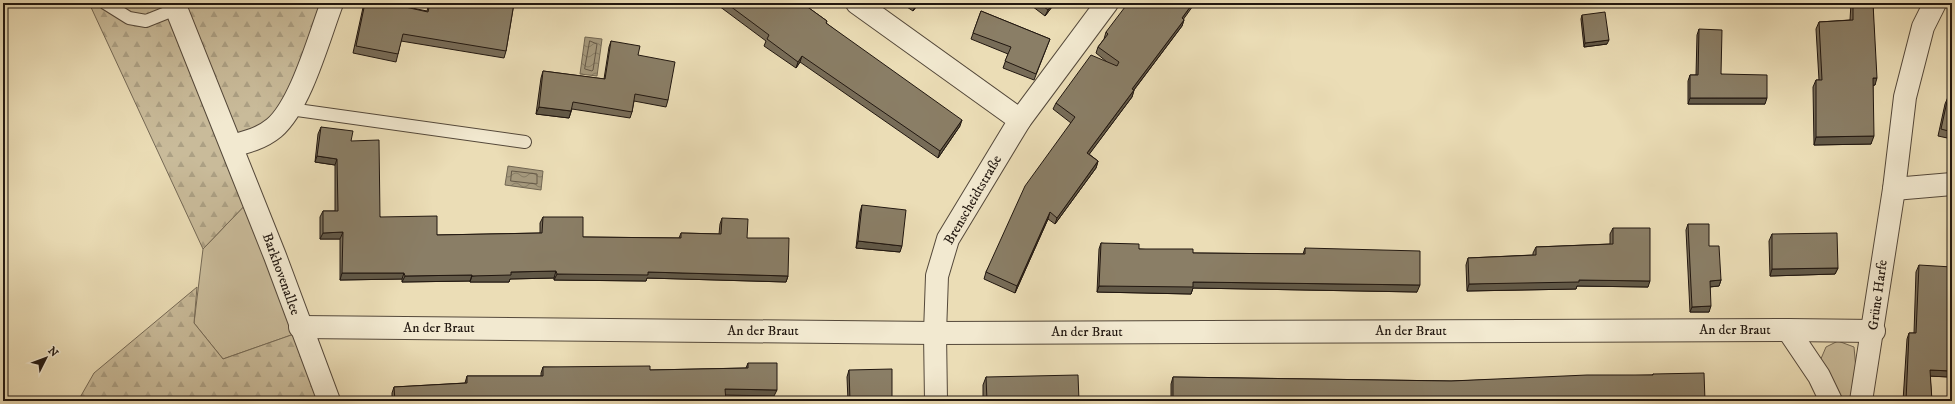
<svg xmlns="http://www.w3.org/2000/svg" width="1955" height="404" font-family="'IM FELL DW Pica',serif">
	<defs>
		<pattern id="forest-firs" width="22" height="20" patternUnits="userSpaceOnUse"><rect width="22" height="20" fill="#c9bb9a"/><path d="M5 1l3.5 6h-7zM16 11l3.5 6h-7z" fill="#aca084"/></pattern>
		<pattern id="water-waves" width="16" height="10" patternUnits="userSpaceOnUse"><rect width="16" height="10" fill="#a69a7e"/><path d="M0 5q4-4 8 0t8 0" fill="none" stroke="#877d66"/></pattern>
	</defs>
	<rect width="100%" height="100%" fill="#ebddb6"/>
	<filter id="stains"><feTurbulence type="fractalNoise" baseFrequency=".005" numOctaves="4"/><feColorMatrix values="0 0 0 0 .2 0 0 0 0 .09 0 0 0 0 .02 0 0 0 .5 -.17"/></filter>
	<radialGradient id="worn" r=".72"><stop offset=".6" stop-color="#630" stop-opacity="0"/><stop offset="1" stop-color="#630" stop-opacity=".3"/></radialGradient>
	<g fill="#c9bb9a" stroke="#756955">
		<polygon points="249,201 297,333 223,359 194,323 203,249"/>
		<polygon points="1838,341 1854,347 1856,369 1853,401 1840,401 1820,361 1826,347"/>
	</g>
	<g fill="url(#forest-firs)" stroke="#756955">
		<polygon points="89,3 329,3 288,107 234,141 249,201 203,249"/>
		<polygon points="197,287 194,323 223,359 297,333 323,401 78,401 94,373"/>
	</g>
	<g fill="url(#water-waves)" stroke="#716652">
		<polygon points="585,37 602,39 597,76 580,74"/>
		<polygon points="508,166 543,171 541,190 505,185"/>
	</g>
	<g fill="none" stroke-linecap="round" stroke-linejoin="round">
		<g stroke="#645847" stroke-width="1">
			<polygon points="590,41 597,44 593,70 592,71 585,69"/>
			<polygon points="512,171 537,174 537,184 511,181"/>
		</g>
		<defs>
			<g id="service">
				<polyline points="105,3 129,18 146,21 176,9"/>
				<polyline points="290,109 525,142"/>
			</g>
			<g id="minor">
				<polyline points="174,3 275,256 329,401"/>
				<polyline points="857,3 1020,120"/>
				<path d="M232,146C247,142 262,138 274,128C301,105 319,37 332,3"/>
				<polyline points="1894,189 1952,184"/>
				<polyline points="300,327 935,333 1788,330 1874,331"/>
				<polyline points="1788,330 1819,376 1831,401"/>
				<polyline points="936,401 935,333 937,276 948,239 1020,120 1107,3"/>
				<polyline points="1861,401 1894,189 1905,97 1923,27 1935,3"/>
			</g>
		</defs>
		<use href="#service" stroke="#54483a" stroke-width="14"/>
		<use href="#minor" stroke="#54483a" stroke-width="24"/>
		<use href="#service" stroke="#f2e9d0" stroke-width="12"/>
		<use href="#minor" stroke="#f2e9d0" stroke-width="22"/>
	</g>
	<g fill="#776c58" stroke="#211710">
		<polygon points="364,3 387,3 427,11 429,3 514,3 506,51 504,58 401,41 398,54 396,62 353,53"/>
		<polygon points="715,3 802,3 827,21 826,23 960,126 938,158 800,62 796,68 764,46 766,41"/>
		<polygon points="901,3 919,3 913,11"/>
		<polygon points="1028,3 1055,3 1045,16"/>
		<polygon points="1851,3 1873,3 1875,85 1873,85 1871,144 1814,145 1813,87 1816,80 1819,80 1816,29 1819,22 1850,20"/>
		<polygon points="981,11 1050,39 1034,80 1003,68 1008,54 971,39"/>
		<polygon points="1582,15 1607,44 1584,47 1581,19"/>
		<polygon points="1184,19 1182,26 1134,90 1132,97 1089,154 1098,161 1096,168 1055,224 1048,219 1015,293 984,279 986,272 1071,123 1053,109 1056,103 1107,62 1096,53 1098,47 1104,39 1106,32"/>
		<polygon points="1699,29 1721,74 1765,104 1688,104 1688,81 1690,75 1696,75 1697,35"/>
		<polygon points="611,41 638,55 668,100 666,107 634,101 632,112 630,118 572,109 569,118 536,114 541,78 543,71 604,79 609,47"/>
		<polygon points="1948,97 1952,98 1952,139 1938,136 1945,104"/>
		<polygon points="321,127 351,141 380,217 437,235 540,233 540,223 543,217 583,237 679,238 681,233 719,234 720,224 722,218 747,238 788,276 786,282 647,278 646,281 554,280 554,278 510,279 509,282 470,282 470,281 402,282 402,279 340,280 340,239 320,239 320,217 323,211 335,211 335,165 315,162 318,134"/>
		<polygon points="862,205 900,252 856,248 860,212"/>
		<polygon points="1688,224 1709,246 1721,280 1719,286 1710,287 1709,312 1690,312 1686,230"/>
		<polygon points="1613,228 1648,287 1577,286 1576,289 1467,291 1466,265 1468,258 1533,255 1533,253 1536,247 1610,244 1610,234"/>
		<polygon points="1772,234 1838,268 1835,274 1770,276 1769,241"/>
		<polygon points="1101,243 1139,249 1193,253 1303,254 1305,248 1417,292 1193,288 1191,294 1097,292 1099,249"/>
		<polygon points="1919,265 1952,370 1951,370 1949,377 1930,376 1932,401 1903,401 1907,339 1909,333 1914,333 1916,272"/>
		<polygon points="748,363 774,396 725,395 726,401 392,401 392,393 394,387 465,383 467,376 541,376 541,373 543,367 650,370 746,368"/>
		<polygon points="849,370 892,401 848,401 847,377"/>
		<polygon points="1653,374 1705,401 1171,401 1171,384 1173,377 1451,381 1652,375"/>
		<polygon points="986,377 1079,401 983,401 983,385"/>
	</g>
	<g fill="#615847" stroke="#211710">
		<polygon points="917,3 919,3 913,11"/>
		<polygon points="1053,3 1055,3 1045,16 1048,10"/>
		<polygon points="1193,3 1195,3 1180,24 1182,18"/>
		<polygon points="1184,20 1182,26 1130,95 1132,89"/>
		<polygon points="1609,40 1607,44 1584,47 1585,43"/>
		<polygon points="802,56 800,62 796,68 798,62"/>
		<polygon points="1873,78 1877,78 1875,85 1870,86"/>
		<polygon points="1134,90 1132,97 1085,160 1087,153"/>
		<polygon points="1690,98 1767,98 1765,104 1688,104"/>
		<polygon points="539,107 571,111 569,118 536,114"/>
		<polygon points="962,120 960,126 938,158 940,151"/>
		<polygon points="1874,136 1871,144 1814,145 1816,137"/>
		<polygon points="317,156 337,159 335,165 315,162"/>
		<polygon points="1098,161 1096,168 1055,224 1057,218"/>
		<polygon points="1050,212 1048,219 1015,293 1017,286"/>
		<polygon points="343,232 340,239 320,239 323,233"/>
		<polygon points="858,241 902,246 900,252 856,248"/>
		<polygon points="1838,268 1835,274 1770,276 1772,269"/>
		<polygon points="556,271 554,278 510,279 509,282 470,282 472,276 511,272"/>
		<polygon points="648,272 788,276 786,282 647,278 646,281 554,280 557,274"/>
		<polygon points="342,273 404,273 402,279 340,280"/>
		<polygon points="472,275 470,281 402,282 405,276"/>
		<polygon points="1579,280 1650,281 1648,287 1577,286 1576,289 1467,291 1469,284"/>
		<polygon points="1721,280 1719,286 1708,287 1710,281"/>
		<polygon points="1193,282 1420,285 1417,292 1193,288 1191,294 1097,292 1099,286"/>
		<polygon points="1711,306 1709,312 1690,312 1692,307"/>
		<polygon points="1930,370 1951,371 1949,377 1928,376"/>
		<polygon points="725,389 777,390 774,396 723,395"/>
	</g>
	<g fill="#8a7e66" stroke="#211710">
		<polygon points="365,3 387,3 428,12 430,3 514,3 506,51 403,34 398,54 356,46"/>
		<polygon points="726,3 802,3 827,21 826,23 962,120 940,151 802,56 798,62 767,39 769,35"/>
		<polygon points="1039,3 1053,3 1048,10"/>
		<polygon points="1128,3 1193,3 1182,18 1184,20 1132,89 1134,90 1087,153 1098,161 1057,218 1050,212 1017,286 986,272 1025,186 1075,117 1056,103 1091,55 1117,66 1119,62 1098,47 1108,34 1106,32"/>
		<polygon points="1853,3 1873,3 1877,78 1873,78 1874,136 1816,137 1816,80 1822,80 1819,22 1853,20"/>
		<polygon points="981,11 1050,39 1036,74 1005,61 1011,47 973,33"/>
		<polygon points="1605,12 1609,40 1585,43 1582,15"/>
		<polygon points="1699,29 1722,30 1721,74 1767,75 1767,98 1690,98 1690,75 1698,75"/>
		<polygon points="611,41 640,46 638,55 675,62 668,100 635,94 632,112 573,102 571,111 539,107 543,71 605,79"/>
		<polygon points="1948,97 1952,98 1952,132 1941,129"/>
		<polygon points="321,127 353,131 351,141 379,140 380,217 437,216 437,235 542,233 543,217 583,217 583,237 681,238 681,233 721,234 722,218 748,219 747,238 789,238 788,276 648,272 648,275 557,274 556,271 511,272 511,275 472,276 472,275 405,276 404,273 342,273 343,232 323,233 323,211 338,211 337,159 317,156"/>
		<polygon points="862,205 906,210 902,246 858,241"/>
		<polygon points="1688,224 1709,224 1709,246 1719,246 1721,280 1710,281 1711,306 1692,307"/>
		<polygon points="1613,228 1650,228 1650,281 1579,280 1579,282 1469,284 1468,258 1536,255 1536,247 1613,244"/>
		<polygon points="1837,233 1838,268 1772,269 1772,234"/>
		<polygon points="1101,243 1139,244 1139,249 1193,249 1193,253 1305,254 1305,248 1420,251 1420,285 1193,282 1193,287 1099,286"/>
		<polygon points="1919,265 1952,267 1952,364 1951,371 1930,370 1932,401 1906,401 1909,333 1916,333"/>
		<polygon points="748,363 777,363 777,390 725,389 726,401 395,401 394,387 467,383 467,376 543,376 543,367 650,366 650,370 748,368"/>
		<polygon points="892,369 892,401 850,401 849,370"/>
		<polygon points="1704,373 1705,401 1173,401 1173,377 1451,381 1587,375 1653,375 1653,374"/>
		<polygon points="1078,375 1079,401 987,401 986,377"/>
	</g>
	<g text-anchor="middle" dominant-baseline="central" stroke-width="3.5" stroke-linejoin="round" paint-order="stroke">
		<g font-size="14" fill="#211710" stroke="#f2e9d0">
			<text transform="translate(973 200) rotate(-60)">Brenscheidtstraße</text>
			<text transform="translate(281 274) rotate(70)">Barkhovenallee</text>
			<text transform="translate(1878 295) rotate(-82)">Grüne Harfe</text>
			<text x="439" y="328">An der Braut</text>
			<text x="1735" y="330">An der Braut</text>
			<text x="763" y="331">An der Braut</text>
			<text x="1411" y="331">An der Braut</text>
			<text x="1087" y="332">An der Braut</text>
		</g>
	</g>
	<rect width="1955" height="404" fill="none" stroke="#ebddb6" stroke-width="16"/>
	<rect x="4" y="4" width="1947" height="396" fill="none" stroke="#211710" stroke-width="2"/>
	<rect x="8" y="8" width="1939" height="388" fill="none" stroke="#211710"/>
	<g transform="translate(46 358) rotate(48)" stroke="#f2e9d0" stroke-width="3" paint-order="stroke">
	<path d="M0-3L7 15L0 10L-7 15Z" fill="#211710"/>
	<text y="-6" font-size="11" font-weight="bold" text-anchor="middle" fill="#211710">N</text>
	</g>
	<rect width="100%" height="100%" filter="url(#stains)"/>
	<rect width="100%" height="100%" fill="url(#worn)"/>
</svg>
